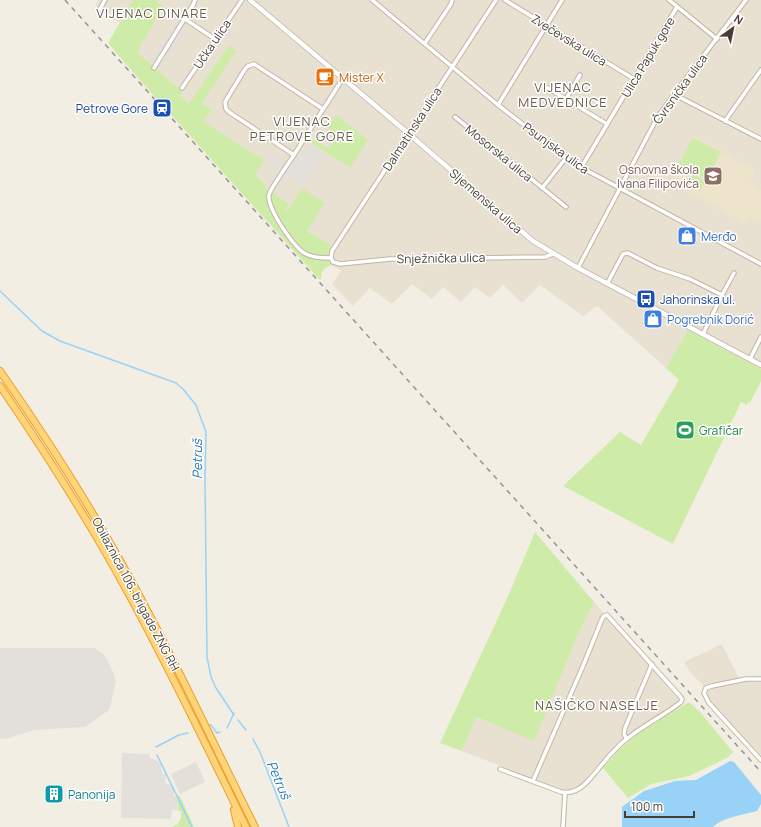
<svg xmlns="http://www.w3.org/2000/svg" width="761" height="827" font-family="Manrope,sans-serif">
	<rect width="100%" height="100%" fill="#f3eee3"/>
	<g fill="#e8e0d1">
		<polygon points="98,0 133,0 120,23 95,5"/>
		<polygon points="155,0 761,0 761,369 688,330 666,368 597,306 583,316 540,285 522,303 503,285 490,298 475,287 461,302 443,287 432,299 412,284 392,304 370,288 353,306 332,284 341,271 332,265 327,260 331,245 309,232 286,210 289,204 265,187 266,183 254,176 263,160 204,122 212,109 190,105 180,96 183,92 137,52 164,6"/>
		<polygon points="594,602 649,664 679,700 623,739 583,783 576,789 570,790 560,789 462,751 475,717 534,740 577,637"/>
		<polygon points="722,644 738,677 761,677 761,755 710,701 703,685 691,673 684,662"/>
	</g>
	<polygon fill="#e5dfd9" points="196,762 205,782 180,794 171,774"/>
	<polygon fill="#eee4cc" points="694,136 756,170 750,183 761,190 761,223 749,216 745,224 710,203 670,182"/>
	<g fill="#ceeca8">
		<polygon points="133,0 155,0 164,6 137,52 183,92 180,96 189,104 229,45 236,51 202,104 212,109 204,122 264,160 255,176 266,184 265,187 289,204 286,210 287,211 302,188 325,203 307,231 331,245 327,259 332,265 325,268 321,274 322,276 320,280 138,78 108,43"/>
		<polygon points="336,115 368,140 350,168 311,143 313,139 329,149 338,135 324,125 326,121 331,124"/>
		<polygon points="693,138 721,152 707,179 679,164"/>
		<polygon points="691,173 705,181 700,191 685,182"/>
		<polygon points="688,330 761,369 761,381 750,403 748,402 747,405 741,402 673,544 563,486 620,432 641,445 679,380 666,368"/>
		<polygon points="535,532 594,602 577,637 534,741 476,717 462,751 440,743 509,594"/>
		<polygon points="689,702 701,713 733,752 727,758 689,776 651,784 628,798 603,768 620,749 640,732"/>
		<polygon points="177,796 180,796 194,827 173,827 175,825 177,825 181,818 181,811 178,811"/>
	</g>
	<g fill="#e3e0dc">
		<polygon points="188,3 191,5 177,26 185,31 163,68 151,61"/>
		<polygon points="308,144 323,154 304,185 288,175 276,194 267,188 279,169 267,160 271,153 292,167"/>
		<polygon points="0,648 94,648 104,654 112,669 116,682 109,710 85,727 34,730 6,739 0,738"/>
		<polygon points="122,753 150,754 150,758 158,761 161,765 162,774 166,774 165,783 172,785 174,787 174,796 177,797 177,810 172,810 171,819 121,818"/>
	</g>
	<path fill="#99d2f7" d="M730,761L734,762L761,795V804L757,811C742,815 724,817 713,827H622V807L644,791L675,781L696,780Z"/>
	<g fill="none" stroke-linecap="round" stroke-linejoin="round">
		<g stroke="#99d2f7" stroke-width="1.5">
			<polyline points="0,291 42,331 60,341 176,383 183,389 196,405 206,432 205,480 207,657 211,677 216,688 234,715"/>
			<polyline points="238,720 246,730"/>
			<polyline points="208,725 211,725 217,733 220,732"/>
			<polyline points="227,728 234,713"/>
			<polyline points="253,739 260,752 289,827"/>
			<polyline points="156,747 179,735 188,733"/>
			<polyline points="157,755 192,827"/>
		</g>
		<defs>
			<g id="minor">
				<polyline points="372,0 498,105 573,163 761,264"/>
				<polyline points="505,0 634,79"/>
				<polyline points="669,0 717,39"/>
				<polyline points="100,9 105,0"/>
				<polyline points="185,19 215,39"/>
				<polyline points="425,43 451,4 452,0"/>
				<polyline points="154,68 193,5 195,0"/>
				<polyline points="546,87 607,124"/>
				<polyline points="182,88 242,0"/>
				<polyline points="676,94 679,97 761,139"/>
				<polyline points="566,99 580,75"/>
				<polyline points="498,105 562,0"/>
				<path d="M323,109L254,64L248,66L245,69L225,102L226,109L229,112L294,155C310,129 327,104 343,78"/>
				<polyline points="455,117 566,207"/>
				<polyline points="725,121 761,70"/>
				<path d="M294,155C290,161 270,189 269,195C267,208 294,248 306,254C313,258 323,258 331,258"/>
				<polyline points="581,168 677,7"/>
				<polyline points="542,188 566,158"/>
				<polyline points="331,258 332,251 496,0"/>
				<polyline points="331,258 333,262 340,264 390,259 545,257 553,254"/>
				<path d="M578,268L657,118C664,108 672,98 678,89L746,0"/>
				<polyline points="607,284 623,254 628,253 657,268 690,279 722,295 703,334"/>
				<polyline points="722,295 734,273"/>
				<polyline points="750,359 761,337"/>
				<polyline points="761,679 746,679 712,686 706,688 704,693 709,703 761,760"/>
				<polyline points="626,738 624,734 625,728 652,664"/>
				<path d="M500,769L561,792C571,794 579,790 586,783C600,769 611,750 628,738C645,724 665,715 681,702L682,699L679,695L607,615L604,616L602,619L583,666L533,781"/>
				<polyline points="563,827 565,793"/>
			</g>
			<polyline id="tertiary" points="250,0 409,134 533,241 578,268 761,365"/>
			<g id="trunk">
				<path d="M0,371C42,431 82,493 118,557C168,645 210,737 255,827"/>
				<path d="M0,386C45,452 88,519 126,589C169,667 207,747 246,827"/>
				<polyline points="234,810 238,827"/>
			</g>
		</defs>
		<use href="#minor" stroke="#c0b6a5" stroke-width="5.5"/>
		<use href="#tertiary" stroke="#c0b6a5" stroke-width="6"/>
		<use href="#trunk" stroke="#eba025" stroke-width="8"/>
		<use href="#minor" stroke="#fff" stroke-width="3.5"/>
		<use href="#tertiary" stroke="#fff" stroke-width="4.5"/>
		<use href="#trunk" stroke="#ffd47a" stroke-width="6"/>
		<polyline stroke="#949494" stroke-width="1.5" stroke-dasharray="5 5" stroke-linecap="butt" points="65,0 761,772"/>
	</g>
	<defs>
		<symbol id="cafe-square" viewBox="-11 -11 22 22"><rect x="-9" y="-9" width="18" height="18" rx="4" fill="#e8710a" stroke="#fff"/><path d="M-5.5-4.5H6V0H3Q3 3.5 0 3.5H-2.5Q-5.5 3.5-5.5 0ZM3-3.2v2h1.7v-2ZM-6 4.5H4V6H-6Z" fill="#fff"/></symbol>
		<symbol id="station-square" viewBox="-11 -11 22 22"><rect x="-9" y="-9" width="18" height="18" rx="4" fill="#1a4fb4" stroke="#fff"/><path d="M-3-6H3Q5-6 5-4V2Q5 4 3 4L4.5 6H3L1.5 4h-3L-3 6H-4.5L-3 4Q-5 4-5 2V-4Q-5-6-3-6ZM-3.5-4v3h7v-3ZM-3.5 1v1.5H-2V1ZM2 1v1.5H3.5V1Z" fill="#fff"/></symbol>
		<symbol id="school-square" viewBox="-11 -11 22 22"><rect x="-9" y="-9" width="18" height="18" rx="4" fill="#8d6e63" stroke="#fff"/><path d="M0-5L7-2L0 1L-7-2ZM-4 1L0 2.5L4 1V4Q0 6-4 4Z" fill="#fff"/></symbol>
		<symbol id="shop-square" viewBox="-11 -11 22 22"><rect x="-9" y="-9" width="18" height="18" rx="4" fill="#3f7fe0" stroke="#fff"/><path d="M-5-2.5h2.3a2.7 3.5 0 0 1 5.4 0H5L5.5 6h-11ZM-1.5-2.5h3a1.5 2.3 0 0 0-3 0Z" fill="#fff"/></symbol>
		<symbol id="bus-square" viewBox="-11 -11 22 22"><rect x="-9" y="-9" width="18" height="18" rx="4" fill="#1a4fb4" stroke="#fff"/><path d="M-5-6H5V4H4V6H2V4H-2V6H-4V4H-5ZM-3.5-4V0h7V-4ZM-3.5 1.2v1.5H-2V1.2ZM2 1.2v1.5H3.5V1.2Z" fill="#fff"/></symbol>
		<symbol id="stadium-square" viewBox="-11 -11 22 22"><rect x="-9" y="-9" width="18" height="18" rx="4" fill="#2e9e5b" stroke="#fff"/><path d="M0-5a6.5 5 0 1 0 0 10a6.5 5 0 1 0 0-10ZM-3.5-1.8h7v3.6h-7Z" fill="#fff"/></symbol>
		<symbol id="building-square" viewBox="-11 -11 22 22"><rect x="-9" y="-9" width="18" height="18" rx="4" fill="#0f9aa8" stroke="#fff"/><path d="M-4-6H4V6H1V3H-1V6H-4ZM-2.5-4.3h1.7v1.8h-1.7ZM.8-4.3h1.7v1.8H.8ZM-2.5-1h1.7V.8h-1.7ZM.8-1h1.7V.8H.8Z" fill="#fff"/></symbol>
	</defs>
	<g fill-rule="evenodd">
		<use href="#cafe-square" x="314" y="66" width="22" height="22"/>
		<use href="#station-square" x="151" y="97" width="22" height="22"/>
		<use href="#school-square" x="702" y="165" width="22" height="22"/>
		<use href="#shop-square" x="676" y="225" width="22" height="22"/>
		<use href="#bus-square" x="635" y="288" width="22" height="22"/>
		<use href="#shop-square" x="642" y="308" width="22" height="22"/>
		<use href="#stadium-square" x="674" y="419" width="22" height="22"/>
		<use href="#building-square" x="43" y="783" width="22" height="22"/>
	</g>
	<g text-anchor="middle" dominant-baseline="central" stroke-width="3" stroke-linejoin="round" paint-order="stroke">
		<g font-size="12" fill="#463e33" stroke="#fff">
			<text transform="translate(569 40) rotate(32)">Zvečevska ulica</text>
			<text transform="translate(212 44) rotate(-56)">Učka ulica</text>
			<text transform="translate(648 57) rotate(-59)">Ulica Papuk gore</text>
			<text transform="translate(680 89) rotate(-54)">Čvrsnička ulica</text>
			<text transform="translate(412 129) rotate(-57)">Dalmatinska ulica</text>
			<text transform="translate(556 148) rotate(36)">Psunjska ulica</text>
			<text transform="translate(499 153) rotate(39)">Mosorska ulica</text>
			<text transform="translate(486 201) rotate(41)">Sljemenska ulica</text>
			<text transform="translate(441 258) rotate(-1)">Snježnička ulica</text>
			<text transform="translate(136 594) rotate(62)">Obilaznica 106. brigade ZNG RH</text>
		</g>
		<g font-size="12" fill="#c56008" stroke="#fff" text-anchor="start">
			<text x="339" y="77">Mister X</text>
		</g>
		<g font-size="12" fill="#164399" stroke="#fff" text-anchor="end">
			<text x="148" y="108">Petrove Gore</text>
			<text x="660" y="299" text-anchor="start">Jahorinska ul.</text>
		</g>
		<g font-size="12" fill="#785e54" stroke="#fff" text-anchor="end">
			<text x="699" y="169">Osnovna škola<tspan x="699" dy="14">Ivana Filipovića</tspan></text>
		</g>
		<g font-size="12" fill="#366cbe" stroke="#fff" text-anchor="start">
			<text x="701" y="236">Merđo</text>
			<text x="667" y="319">Pogrebnik Dorić</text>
		</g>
		<g font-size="12" fill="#27864d" stroke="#fff" text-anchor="start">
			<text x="699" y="430">Grafičar</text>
		</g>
		<g font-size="12" fill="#0d838f" stroke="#fff" text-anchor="start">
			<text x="68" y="794">Panonija</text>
		</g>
		<g font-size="13" letter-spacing="1" fill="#6a5c49" stroke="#fff">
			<text x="152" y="13">VIJENAC DINARE</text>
			<text x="563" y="87">VIJENAC<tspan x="563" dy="15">MEDVEDNICE</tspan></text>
			<text x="302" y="121">VIJENAC<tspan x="302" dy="15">PETROVE GORE</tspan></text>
			<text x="597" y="705">NAŠIČKO NASELJE</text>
		</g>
		<g font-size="13" font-style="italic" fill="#2278b2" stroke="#fff">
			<text transform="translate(197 459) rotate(-90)">Petruš</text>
			<text transform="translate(279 780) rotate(67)">Petruš</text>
		</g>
	</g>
	<g transform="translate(733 28) rotate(33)" stroke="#ffffff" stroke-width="3" paint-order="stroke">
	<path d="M0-3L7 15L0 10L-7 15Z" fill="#463e33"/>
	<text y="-6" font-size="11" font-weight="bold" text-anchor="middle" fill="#463e33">N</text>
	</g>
	<path d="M625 811v6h69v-6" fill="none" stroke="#463e33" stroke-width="2"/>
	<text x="631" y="811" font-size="12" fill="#463e33" stroke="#ffffff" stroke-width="3" paint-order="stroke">100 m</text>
</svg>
